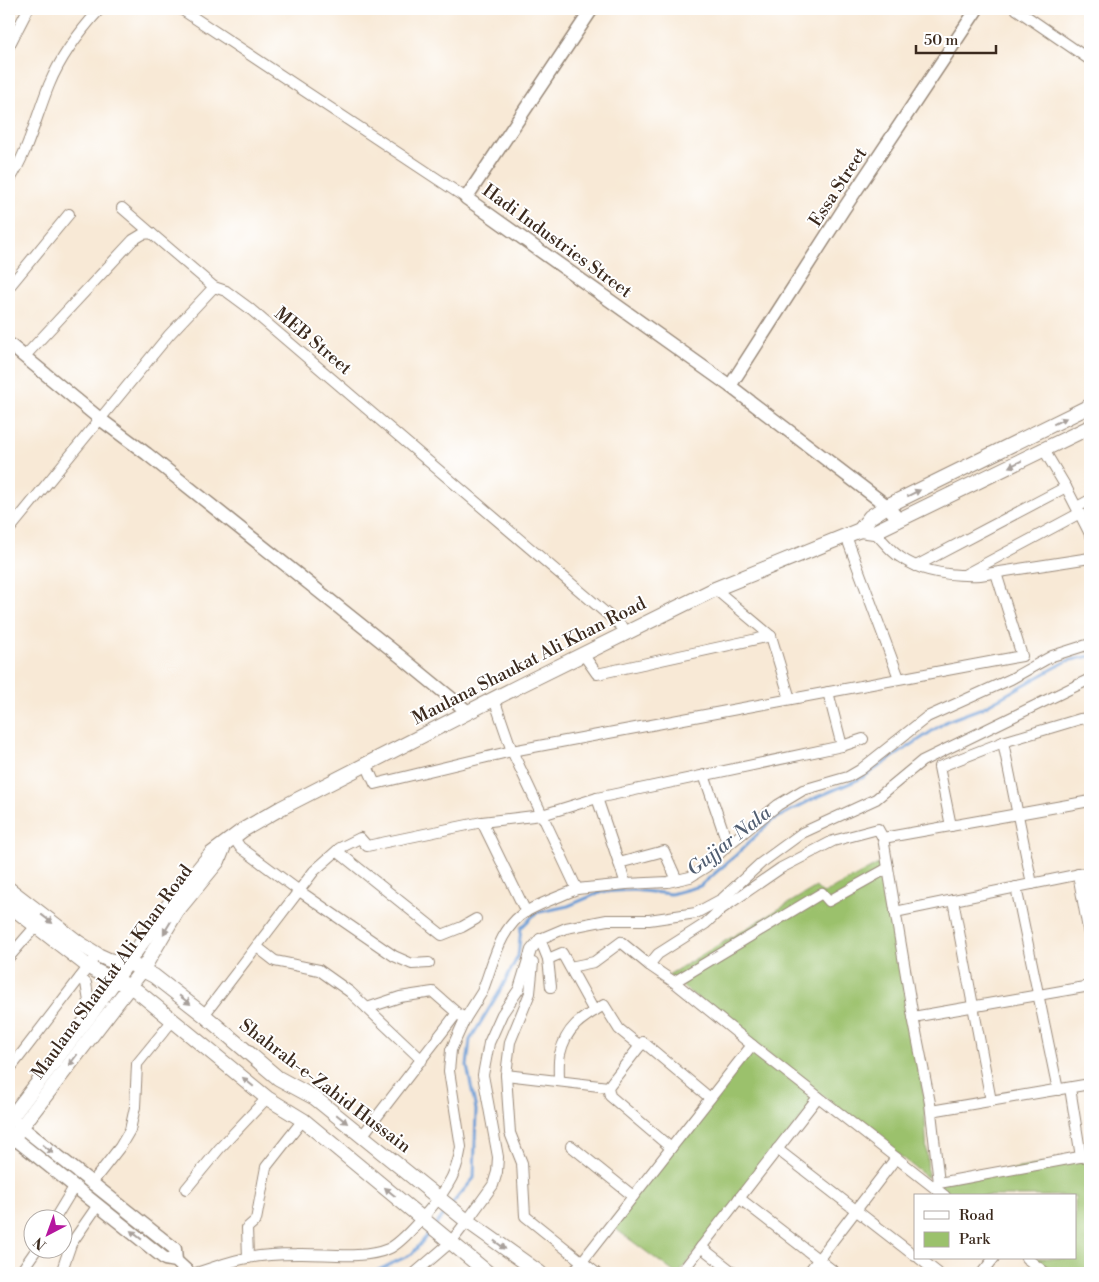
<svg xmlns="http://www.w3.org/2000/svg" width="1099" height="1282" font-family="'Libre Bodoni',serif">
	<rect width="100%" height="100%" fill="#fff"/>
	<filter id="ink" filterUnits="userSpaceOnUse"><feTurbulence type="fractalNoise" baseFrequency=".02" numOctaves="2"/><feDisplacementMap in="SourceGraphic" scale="10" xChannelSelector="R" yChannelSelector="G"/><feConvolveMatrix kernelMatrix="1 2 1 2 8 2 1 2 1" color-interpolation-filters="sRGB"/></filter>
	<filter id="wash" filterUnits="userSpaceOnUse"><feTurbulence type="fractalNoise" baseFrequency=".0096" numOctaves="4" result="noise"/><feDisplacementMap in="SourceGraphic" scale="20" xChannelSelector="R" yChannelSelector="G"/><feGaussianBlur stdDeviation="1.12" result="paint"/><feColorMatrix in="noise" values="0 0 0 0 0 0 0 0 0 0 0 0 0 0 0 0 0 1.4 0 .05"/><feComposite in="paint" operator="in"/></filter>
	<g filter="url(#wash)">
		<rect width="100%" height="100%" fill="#f8e9d6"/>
		<g fill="#9bc16c" stroke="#6b7645">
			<polygon points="882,862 924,1097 928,1178 668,975 816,887 823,894"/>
			<polygon points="752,1045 818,1097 679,1273 675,1273 609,1224"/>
			<polygon points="1090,1155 1090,1273 1046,1273 1026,1258 1075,1258 1075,1196 945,1196 939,1183"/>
		</g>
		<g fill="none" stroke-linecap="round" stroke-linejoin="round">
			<g stroke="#6c9dd6" stroke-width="3">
				<polyline points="452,1204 474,1178 476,1110 467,1066 470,1040 501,989 518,956 521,928 536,913 568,906 601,892 632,890 671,894 700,886 734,857 771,821 815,798 862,778 947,721 982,708 1067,661 1090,656"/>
				<polyline points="435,1226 448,1209"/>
				<polyline points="289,1273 331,1273"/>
				<polyline points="372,1273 412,1254 431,1231"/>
			</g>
		</g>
	</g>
	<g filter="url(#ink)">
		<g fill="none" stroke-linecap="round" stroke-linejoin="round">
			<defs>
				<g id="minor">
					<polyline points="181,9 466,198"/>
					<polyline points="1016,9 1090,60"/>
					<polyline points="9,46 28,9"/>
					<path d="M9,181C28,152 36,117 49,85C60,58 80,31 100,9"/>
					<polyline points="122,208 151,233"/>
					<polyline points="9,287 69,214"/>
					<polyline points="24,357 133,240 143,234 151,233 214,287"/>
					<polyline points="1044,450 1066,487 1090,534"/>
					<polyline points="1077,507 1090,500"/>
					<polyline points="9,530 169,335 214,287 226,291 249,308 628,632"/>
					<path d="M874,532C883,540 890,551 900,557C922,573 954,576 980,575L1090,558"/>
					<polyline points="846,536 899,678"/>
					<polyline points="916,566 1066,487"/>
					<polyline points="966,574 1080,513"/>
					<polyline points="715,589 771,636 790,699"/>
					<polyline points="583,654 597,674 771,636"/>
					<polyline points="828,692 842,746"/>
					<polyline points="494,699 512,751 577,889 626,884 668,882 690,877 706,867 728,845 778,805 803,790 848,777 860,770 927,717 1011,679 1052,656 1090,644"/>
					<polyline points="1003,742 1032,884"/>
					<polyline points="366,764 375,784 512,751 1022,656 996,573"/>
					<polyline points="704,775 728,845"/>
					<polyline points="597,798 626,884"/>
					<polyline points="482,822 526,912"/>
					<polyline points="951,826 939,767 1003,742 1080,719 1090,718"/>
					<polyline points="234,838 240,847 298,890 394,956 412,964 429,963"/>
					<polyline points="883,838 1090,801"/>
					<polyline points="337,851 442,935 462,927 476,919"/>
					<polyline points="619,863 664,851 677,880"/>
					<polyline points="1078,874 1090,940"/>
					<polyline points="1016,887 1058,1090"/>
					<polyline points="953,900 991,1101"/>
					<polyline points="895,912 1090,872"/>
					<polyline points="540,939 548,959 562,953 594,1011"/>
					<polyline points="257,947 275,961 319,970 350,992 422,1060"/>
					<polyline points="9,957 36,926"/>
					<polyline points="548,959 551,987"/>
					<polyline points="533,963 530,993 510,1042 506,1075 510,1133 522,1163 525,1216 596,1273"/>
					<polyline points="649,965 658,954 705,924 720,910 781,868 833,841 878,829 883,838 913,1017 930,1103 939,1183"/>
					<polyline points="570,967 594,962 621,942 649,965 674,982 752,1045"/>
					<polyline points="80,978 86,983 91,1014"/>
					<polyline points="674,982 822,893 829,901 888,868"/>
					<polyline points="204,1015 314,871 340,848 360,838 367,846 482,822 542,815 597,798 842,746 863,739"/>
					<path d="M460,1015L465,1019L482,992C493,965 499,927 527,911C543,902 561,896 577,889"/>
					<polyline points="913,1017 1090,986"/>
					<polyline points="9,1070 92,962"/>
					<polyline points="506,1075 608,1087"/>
					<path d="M559,1081C559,1073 558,1062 560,1054C566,1027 582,1018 604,1005L619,1029L640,1046"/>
					<polyline points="1070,1088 1081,1157"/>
					<polyline points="931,1111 1090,1084"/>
					<polyline points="362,1136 457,1013 433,992 400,997 367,1008"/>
					<polyline points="571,1146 633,1196"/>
					<polyline points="671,1148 610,1096 608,1087 643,1042 710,1098"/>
					<polyline points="777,1149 915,1256"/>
					<polyline points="91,1184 120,1147 130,1130 135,1107 137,1064 173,1020"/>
					<polyline points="934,1185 939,1183 1090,1155"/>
					<polyline points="186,1189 219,1149 267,1098"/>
					<polyline points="739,1198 836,1273"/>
					<polyline points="54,1220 74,1187"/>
					<polyline points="701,1247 734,1273"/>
					<polyline points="248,1258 247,1228 256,1220 266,1167 303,1120"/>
					<polyline points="919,1258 938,1273"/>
					<polyline points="1026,1258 1046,1273"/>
					<polyline points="20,1273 36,1250"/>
					<polyline points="61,1273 71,1244 98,1205"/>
					<path d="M196,1273C213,1268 230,1261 247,1258C263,1255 281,1254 297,1254C324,1253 362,1260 388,1249C403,1243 438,1201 447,1186C454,1175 459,1160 461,1147L449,1071L451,1050L465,1019"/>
					<polyline points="415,1273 451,1242 467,1221 493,1185 497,1172 498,1157 483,1075 489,1043 502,1014 519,989 531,950 540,939 566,928 607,920 649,920 696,913 722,899 761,863 802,833 876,799 922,761 1090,679"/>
					<polyline points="573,1273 752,1045 945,1196"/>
					<polyline points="681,1273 818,1097"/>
					<polyline points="808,1273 896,1158"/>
					<polyline points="982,1273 994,1258"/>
				</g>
				<g id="tertiary">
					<polyline points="592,9 466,198 730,386 887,506 899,520"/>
					<polyline points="9,344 100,419 147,454 401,657 468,712"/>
					<polyline points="730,386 843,210 977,9"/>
					<polyline points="14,1121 175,1249 176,1261"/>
					<polyline points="9,1134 165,1259 176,1261 189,1273"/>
				</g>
				<g id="secondary">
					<polyline points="860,530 874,532 1090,427"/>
					<polyline points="9,889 79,943 98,955 109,960 133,965 154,976 204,1015 278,1078 315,1098 467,1221 540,1273"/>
					<path d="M9,905L89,967C104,977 122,981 137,991L267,1098L303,1120L488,1273"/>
					<polyline points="9,1120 91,1014 168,906 211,854 243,830 281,808 521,685 715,589 860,530 870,517 887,506 1090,406"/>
					<polyline points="9,1143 143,969 177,911 218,861 224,846"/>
				</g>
			</defs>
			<use href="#minor" stroke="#9a8a7a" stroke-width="12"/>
			<use href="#tertiary" stroke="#9a8a7a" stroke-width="15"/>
			<use href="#secondary" stroke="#9a8a7a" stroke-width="16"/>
			<use href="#minor" stroke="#fff" stroke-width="10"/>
			<use href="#tertiary" stroke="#fff" stroke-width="12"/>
			<use href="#secondary" stroke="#fff" stroke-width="14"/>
		</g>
		<defs><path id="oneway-solid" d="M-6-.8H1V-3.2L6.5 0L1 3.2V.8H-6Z" transform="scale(1.25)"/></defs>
		<g fill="#a79f9a">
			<use href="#oneway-solid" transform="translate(1060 421) rotate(-26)"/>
			<use href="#oneway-solid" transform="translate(1015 464) rotate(154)"/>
			<use href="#oneway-solid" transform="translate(914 493) rotate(-26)"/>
			<use href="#oneway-solid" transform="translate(47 919) rotate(38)"/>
			<use href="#oneway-solid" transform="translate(167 928) rotate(121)"/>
			<use href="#oneway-solid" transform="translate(185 1000) rotate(38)"/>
			<use href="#oneway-solid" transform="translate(73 1060) rotate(127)"/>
			<use href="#oneway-solid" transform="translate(248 1082) rotate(-140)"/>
			<use href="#oneway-solid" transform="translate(342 1119) rotate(39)"/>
			<use href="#oneway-solid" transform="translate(48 1149) rotate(39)"/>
			<use href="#oneway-solid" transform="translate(390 1192) rotate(-140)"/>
			<use href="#oneway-solid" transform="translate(136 1235) rotate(-142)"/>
			<use href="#oneway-solid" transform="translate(500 1245) rotate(36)"/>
		</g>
	</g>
	<g text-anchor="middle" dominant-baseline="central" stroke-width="4" stroke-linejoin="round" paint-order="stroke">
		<g font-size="18" fill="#3b2a1e" stroke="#fff">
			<text transform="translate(838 187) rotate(-57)">Essa Street</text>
			<text transform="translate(557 241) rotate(36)">Hadi Industries Street</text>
			<text transform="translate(313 341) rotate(40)">MEB Street</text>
			<text transform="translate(529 661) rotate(-27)">Maulana Shaukat Ali Khan Road</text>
			<text transform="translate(112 972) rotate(-54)">Maulana Shaukat Ali Khan Road</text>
			<text transform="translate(325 1086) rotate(37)">Shahrah-e-Zahid Hussain</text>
		</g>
		<g font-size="19" font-style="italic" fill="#515e71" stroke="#fff">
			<text transform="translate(729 841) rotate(-38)">Gujjar Nala</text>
		</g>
	</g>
	<rect width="1099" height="1282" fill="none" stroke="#fff" stroke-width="30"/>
	<rect x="914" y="1194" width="162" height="65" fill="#ffffff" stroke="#b1aaa5"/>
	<rect x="924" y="1211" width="25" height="8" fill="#ffffff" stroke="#b1aaa5"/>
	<text x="959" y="1220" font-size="15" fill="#3b2a1e">Road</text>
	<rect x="924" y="1232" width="25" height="15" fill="#9bc16c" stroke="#b1aaa5"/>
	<text x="959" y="1244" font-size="15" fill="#3b2a1e">Park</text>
	<g transform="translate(48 1234) rotate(221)"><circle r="24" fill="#ffffff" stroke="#b1aaa5"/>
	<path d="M0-4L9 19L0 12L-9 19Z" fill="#b5179e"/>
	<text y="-8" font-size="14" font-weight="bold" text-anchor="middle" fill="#3b2a1e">N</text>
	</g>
	<path d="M916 45v8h80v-8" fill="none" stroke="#3b2a1e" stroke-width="2.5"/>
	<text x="924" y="45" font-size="15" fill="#3b2a1e" stroke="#ffffff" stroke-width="4" paint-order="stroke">50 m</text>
</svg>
